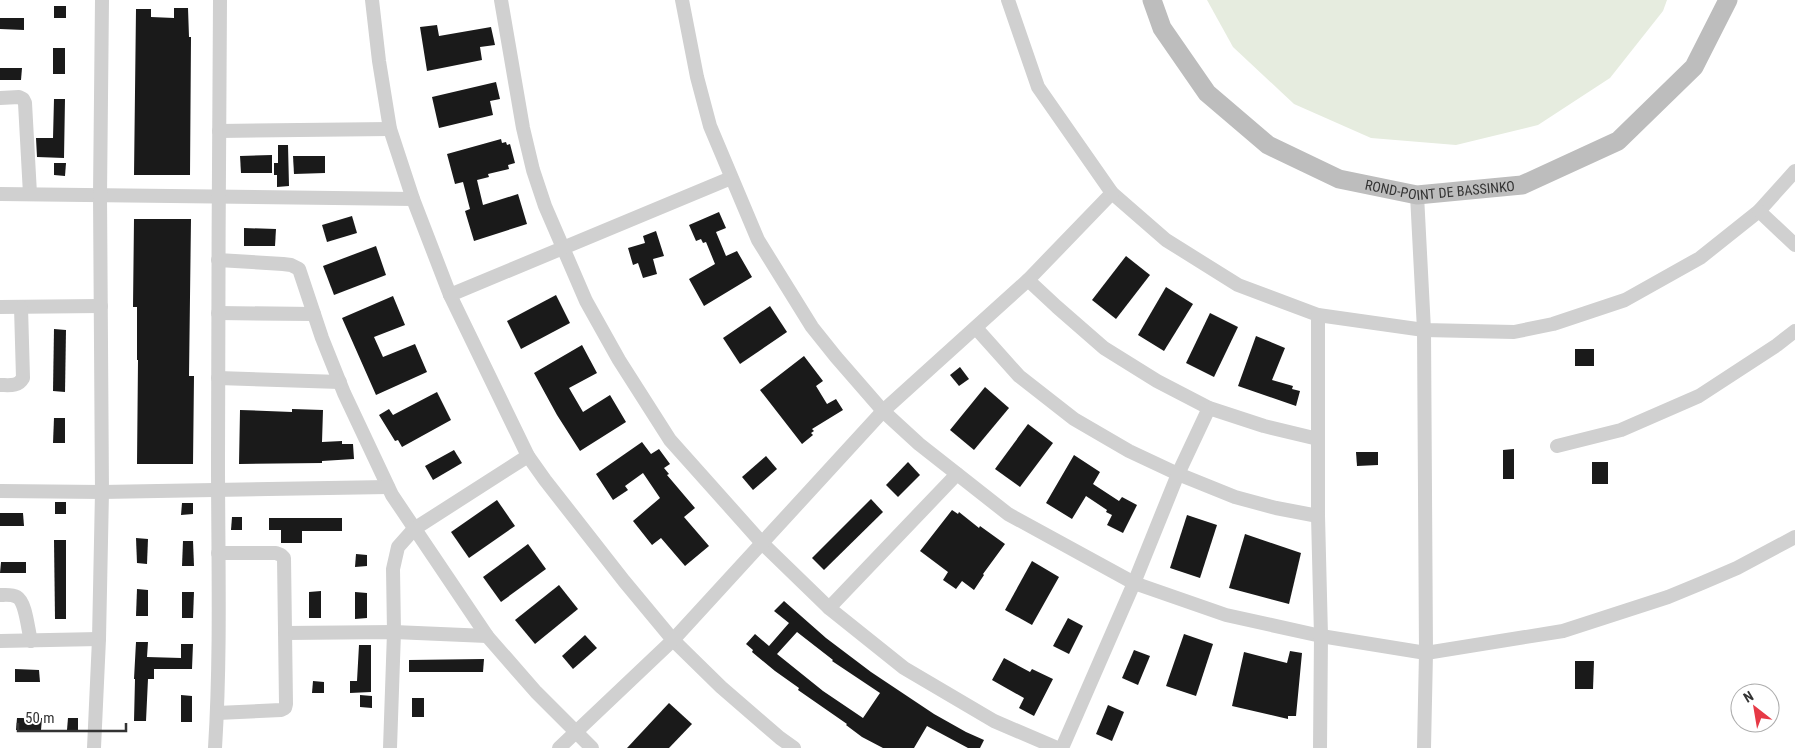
<svg xmlns="http://www.w3.org/2000/svg" width="1795" height="748" font-family="'Roboto Condensed',sans-serif">
	<rect width="100%" height="100%" fill="#fff"/>
	<polygon fill="#e6ecdf" points="1207,0 1667,0 1663,11 1610,78 1538,125 1456,145 1371,138 1294,104 1233,47"/>
	<g fill="#1a1a1a" fill-rule="evenodd">
		<rect x="54" y="6" width="12" height="12"/>
		<polygon points="174,8 188,8 189,37 191,37 190,175 134,175 136,9 151,9 151,17 174,18"/>
		<polygon points="0,18 24,18 24,30 0,29"/>
		<polygon points="437,25 439,36 491,27 495,45 480,47 482,60 427,71 420,27"/>
		<rect x="53" y="48" width="12" height="26"/>
		<polygon points="0,68 22,68 21,80 0,80"/>
		<polygon points="496,82 500,99 490,101 493,115 439,128 432,97"/>
		<polygon points="54,99 65,99 64,158 37,157 36,138 53,138"/>
		<polygon points="501,139 502,143 506,142 507,145 510,144 515,163 508,165 509,169 488,174 489,177 477,180 483,205 518,194 527,224 474,241 465,211 470,209 463,182 455,184 447,154"/>
		<polygon points="278,145 288,145 289,186 277,187 277,175 274,175 274,163 278,163"/>
		<polygon points="272,155 272,173 241,173 240,156"/>
		<polygon points="293,156 325,156 325,173 294,174"/>
		<polygon points="54,163 66,163 65,176 54,175"/>
		<polygon points="719,212 726,228 716,232 726,256 737,251 752,277 704,306 689,279 715,264 706,242 703,243 701,239 696,241 689,225"/>
		<polygon points="352,216 357,233 327,242 322,225"/>
		<polygon points="134,219 191,219 189,376 194,376 193,464 137,464 138,360 137,360 137,307 133,307"/>
		<polygon points="244,228 276,229 275,246 244,246"/>
		<polygon points="656,231 664,256 653,259 657,274 643,278 638,263 633,265 628,248 645,243 643,236"/>
		<polygon points="376,246 386,275 334,295 323,266"/>
		<polygon points="1126,256 1150,275 1116,319 1092,300"/>
		<polygon points="1166,287 1193,304 1164,351 1138,335"/>
		<polygon points="556,295 570,323 521,349 507,321"/>
		<polygon points="393,296 405,325 374,337 383,357 415,344 427,372 376,395 342,318"/>
		<polygon points="770,306 787,332 740,364 723,338"/>
		<polygon points="1210,313 1238,327 1214,377 1186,363"/>
		<polygon points="54,329 66,330 65,392 53,391"/>
		<polygon points="1256,336 1285,348 1272,380 1293,386 1292,389 1300,391 1296,406 1238,386"/>
		<polygon points="582,345 597,373 569,388 583,412 610,395 626,422 580,451 557,415 534,373"/>
		<rect x="1575" y="349" width="19" height="17"/>
		<polygon points="804,356 823,381 816,386 827,404 836,399 843,410 812,429 814,431 811,433 813,435 802,444 760,390"/>
		<polygon points="960,367 969,379 959,386 950,375"/>
		<polygon points="985,387 1009,408 974,450 950,430"/>
		<polygon points="437,392 451,420 402,447 398,440 395,441 379,415 389,409 393,415"/>
		<polygon points="292,409 323,410 322,442 342,441 342,444 353,444 354,459 322,461 322,463 239,464 240,410 292,412"/>
		<polygon points="54,418 65,418 65,443 53,443"/>
		<polygon points="1028,424 1053,443 1020,487 995,469"/>
		<polygon points="642,442 651,454 659,449 670,464 664,468 669,474 667,475 695,508 684,517 709,546 685,566 661,538 652,545 633,521 660,498 643,473 625,486 628,490 613,500 596,474"/>
		<polygon points="1514,449 1514,479 1503,479 1503,450"/>
		<polygon points="454,450 462,463 433,480 425,466"/>
		<polygon points="1356,452 1378,452 1378,465 1357,466"/>
		<polygon points="1074,455 1100,472 1093,484 1119,501 1122,497 1137,505 1123,533 1107,525 1112,515 1106,512 1107,510 1086,496 1072,519 1046,503"/>
		<polygon points="766,456 777,469 753,490 742,477"/>
		<polygon points="908,462 920,475 898,497 886,485"/>
		<rect x="1592" y="462" width="16" height="22"/>
		<polygon points="871,499 883,512 824,570 812,558"/>
		<polygon points="497,500 515,526 469,558 451,532"/>
		<rect x="55" y="502" width="11" height="12"/>
		<polygon points="182,503 193,503 193,514 181,515"/>
		<polygon points="952,510 958,514 959,512 979,528 980,526 1005,544 983,574 984,575 974,590 962,581 956,589 943,580 948,572 920,551"/>
		<polygon points="0,513 23,513 24,526 0,526"/>
		<polygon points="1187,515 1217,525 1200,578 1170,568"/>
		<polygon points="232,517 242,517 242,530 231,530"/>
		<polygon points="269,518 342,518 342,531 302,531 302,543 281,543 281,530 269,530"/>
		<polygon points="1245,534 1301,553 1289,604 1229,588"/>
		<polygon points="136,538 148,539 147,564 137,563"/>
		<polygon points="54,540 66,540 66,619 55,619"/>
		<polygon points="183,541 193,541 194,566 182,566"/>
		<polygon points="528,544 546,569 501,602 483,577"/>
		<polygon points="356,554 367,555 367,566 355,567"/>
		<polygon points="1032,561 1059,577 1032,625 1005,610"/>
		<polygon points="1,562 26,562 26,573 0,573"/>
		<polygon points="559,585 578,609 535,644 515,620"/>
		<polygon points="137,589 148,590 148,616 136,616"/>
		<polygon points="321,591 321,618 309,618 309,592"/>
		<polygon points="182,592 194,592 193,618 182,618"/>
		<polygon points="355,592 367,593 367,618 355,619"/>
		<path d="M784,601L826,638L871,672L934,714L966,732L984,740L980,748H968L927,726L914,748H883L862,737L846,725L847,724L798,690L799,688L775,671L752,652L753,650L746,644L755,634L769,646L789,623L774,611ZM797,632L833,660L832,661L880,693L863,718L823,691L777,654Z"/>
		<polygon points="1068,618 1083,626 1069,654 1053,646"/>
		<polygon points="1184,634 1213,644 1196,696 1166,686"/>
		<polygon points="585,635 597,648 573,669 562,656"/>
		<polygon points="136,642 148,642 147,657 181,658 181,644 193,644 192,669 154,669 154,679 148,679 146,721 134,721 135,679 134,679"/>
		<polygon points="359,645 371,645 371,692 350,693 350,681 357,681"/>
		<polygon points="1134,650 1150,656 1138,685 1122,678"/>
		<polygon points="1290,651 1302,653 1296,716 1288,716 1288,719 1232,706 1244,652 1287,663"/>
		<polygon points="1004,658 1030,672 1032,669 1053,679 1034,716 1019,708 1024,698 992,680"/>
		<polygon points="484,659 483,672 409,672 409,660"/>
		<polygon points="1575,661 1594,661 1593,689 1575,689"/>
		<polygon points="15,669 39,670 40,682 15,682"/>
		<polygon points="313,681 324,682 324,693 312,693"/>
		<polygon points="181,695 192,696 192,722 181,722"/>
		<polygon points="360,695 372,696 372,708 360,707"/>
		<rect x="412" y="698" width="12" height="19"/>
		<polygon points="669,703 692,724 669,748 627,748"/>
		<polygon points="1108,705 1124,712 1112,741 1096,734"/>
		<polygon points="17,718 42,718 41,730 16,730"/>
		<polygon points="68,718 78,718 78,730 67,730"/>
	</g>
	<g fill="none" stroke-linecap="round" stroke-linejoin="round">
		<g stroke="#d0d0d0" stroke-width="14">
			<polyline points="372,0 379,61 390,129 413,199 450,295 528,456 545,480 624,581 673,640 721,687 780,738 794,748"/>
			<polyline points="501,0 523,128 533,170 545,206 586,301 619,360 670,440 762,543 829,608 904,668 994,721 1057,748"/>
			<polyline points="682,0 697,77 710,126 758,240 812,327 836,357 883,411 919,444 1008,514 1134,583 1226,615 1321,636 1426,653 1563,631 1668,597 1702,583 1737,568 1795,537"/>
			<polyline points="1008,0 1038,87 1112,193 1166,240 1238,285 1318,315 1424,330 1514,332 1553,324 1625,300 1700,258 1759,211 1795,171"/>
			<polyline points="0,98 19,97 23,99 25,103 30,194"/>
			<polyline points="219,131 390,129"/>
			<polyline points="0,194 413,199"/>
			<polyline points="1417,195 1424,330 1426,653 1424,748"/>
			<polyline points="1759,211 1795,245"/>
			<polyline points="218,260 283,264 291,265 299,269 322,338 344,393 392,495 487,636 536,692 592,748"/>
			<polyline points="1028,280 1057,307 1104,348 1157,381 1209,408 1264,426 1318,439"/>
			<polyline points="450,295 731,178"/>
			<polyline points="0,307 101,306"/>
			<polyline points="218,313 314,314"/>
			<polyline points="1318,315 1318,516 1321,636 1320,748"/>
			<polyline points="976,328 1019,376 1074,419 1129,451 1178,474 1235,497 1276,508 1318,516"/>
			<polyline points="218,378 340,382"/>
			<path d="M0,385C9,385 18,387 23,378L21,307"/>
			<polyline points="1557,446 1621,430 1699,396 1777,345 1795,331"/>
			<polyline points="0,491 102,492 388,487"/>
			<path d="M0,595C5,595 12,594 17,597C26,602 28,631 31,641"/>
			<polyline points="829,608 957,474"/>
			<polyline points="285,633 394,632 487,636"/>
			<polyline points="0,641 99,639"/>
			<polyline points="217,713 281,710 285,708 286,704 284,558 281,555 276,553 218,553"/>
			<polyline points="94,748 99,639 102,492 100,195 102,0"/>
			<path d="M215,748C221,653 218,557 218,461C218,307 219,154 220,0"/>
			<polyline points="390,748 394,632 393,569 398,547 414,529 528,456"/>
			<polyline points="559,748 673,640 883,411 1028,280 1112,193"/>
			<polyline points="1062,748 1134,583 1178,474 1209,408"/>
		</g>
		<path stroke="#bdbdbd" stroke-width="19" id="s1" d="M1152,0L1162,28L1207,93L1268,145L1339,179L1417,195L1522,185L1618,141L1694,67L1728,0"/>
	</g>
	<g text-anchor="middle" dominant-baseline="central" stroke-width="5" stroke-linejoin="round" paint-order="stroke">
		<g font-size="14" fill="#333" stroke="#fff">
			<text stroke="none"><textPath href="#s1" startOffset="370">ROND-POINT DE BASSINKO</textPath></text>
		</g>
	</g>
	<g transform="translate(1755 708) rotate(329)"><circle r="24" fill="#ffffff" stroke="#adadad"/>
	<path d="M0-4L9 19L0 12L-9 19Z" fill="#e63946"/>
	<text y="-8" font-size="14" font-weight="bold" text-anchor="middle" fill="#333333">N</text>
	</g>
	<path d="M18 723v8h108v-8" fill="none" stroke="#333333" stroke-width="2.5"/>
	<text x="25" y="723" font-size="15" fill="#333333" stroke="#ffffff" stroke-width="4" paint-order="stroke">50 m</text>
</svg>
